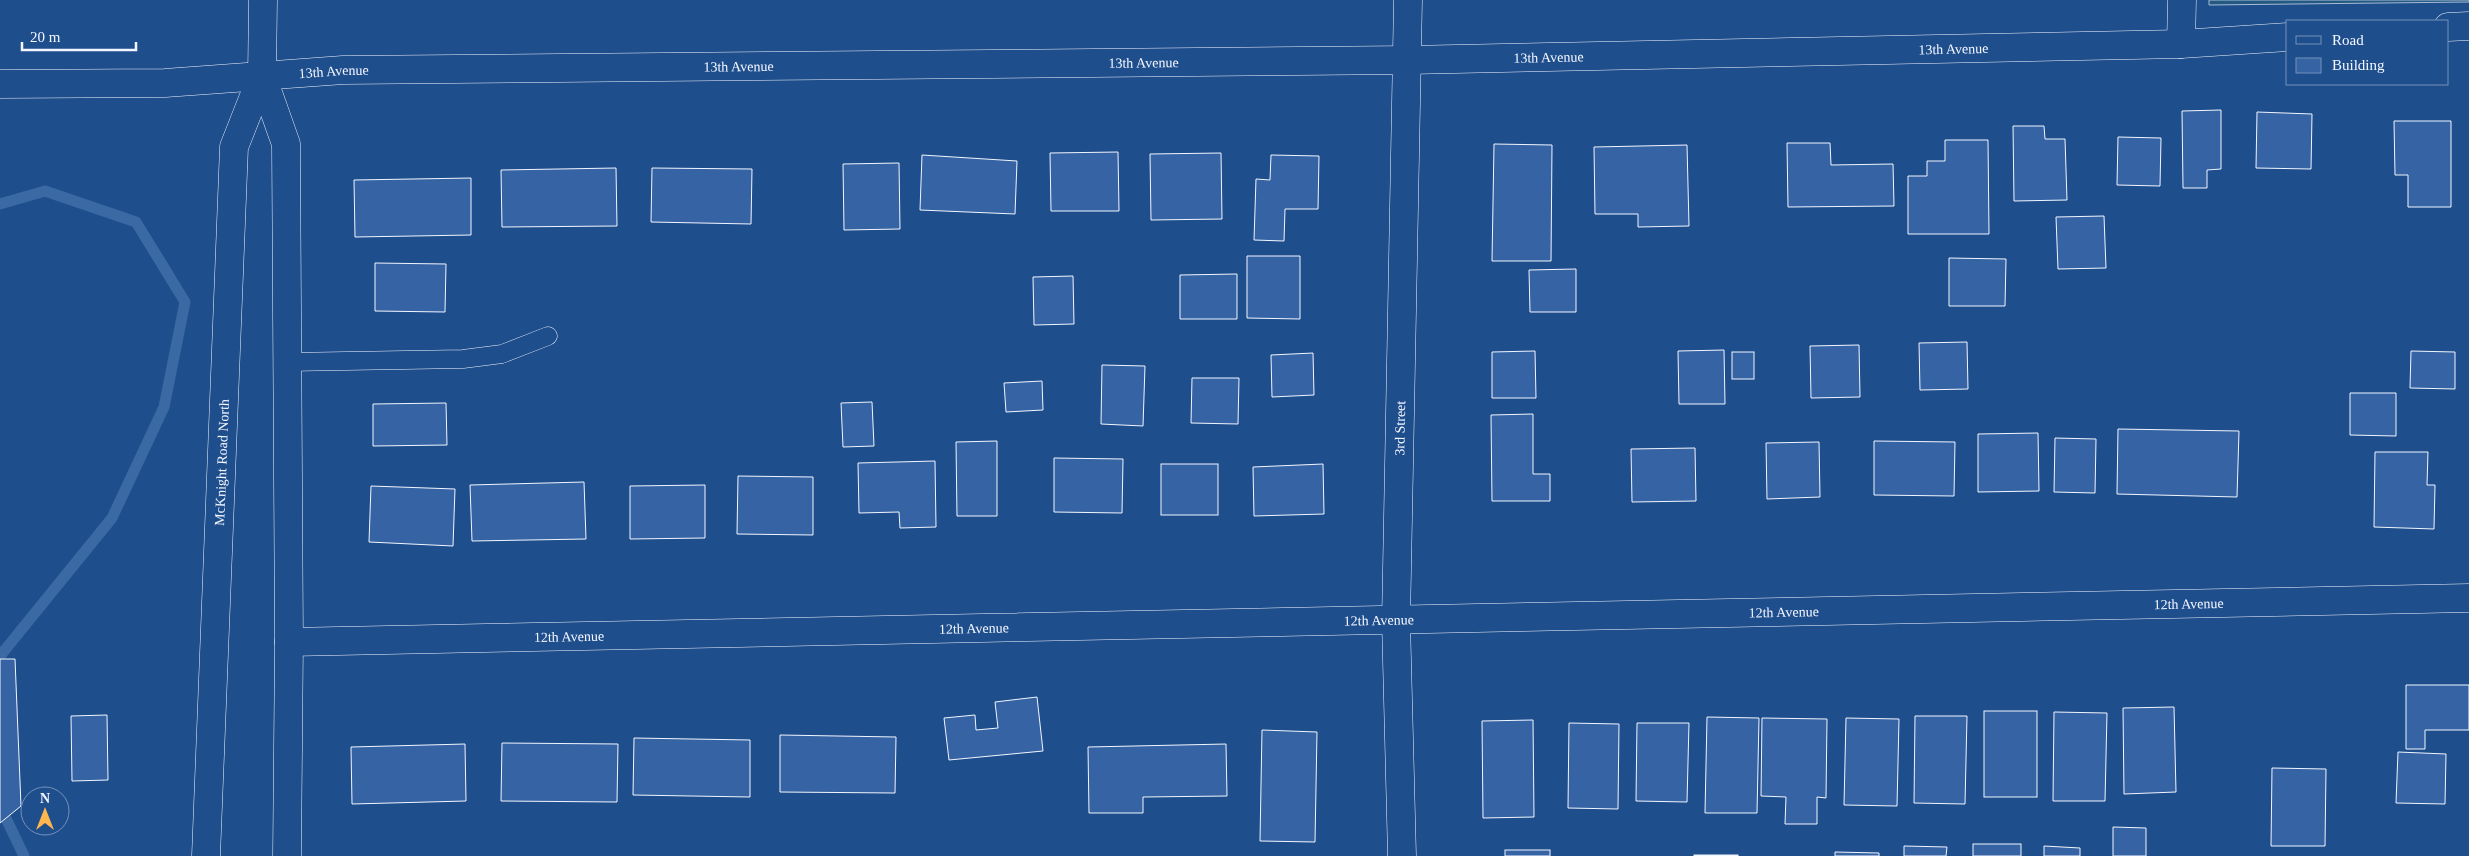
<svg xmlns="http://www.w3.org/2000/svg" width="2469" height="856" font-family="Georgia,serif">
	<rect width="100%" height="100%" fill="#1f4e8c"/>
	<polygon fill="#245a82" stroke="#a8bbd7" points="2209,0 2469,0 2469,2 2209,5"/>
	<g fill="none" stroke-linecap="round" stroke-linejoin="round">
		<g stroke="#3b69a3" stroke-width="11">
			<polyline points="0,204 45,191 136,222 185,302 164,407 112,518 0,656"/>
			<polyline points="0,806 24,856"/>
		</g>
	</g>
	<g fill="#3563a3" stroke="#f2f6ff">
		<polygon points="2221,110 2221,169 2207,170 2207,188 2183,188 2182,111"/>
		<polygon points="2257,112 2312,114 2311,169 2256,168"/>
		<polygon points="2394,121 2451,121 2451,207 2408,207 2408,175 2395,175"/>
		<polygon points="2013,126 2044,126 2045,139 2065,139 2067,200 2014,201"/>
		<polygon points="2118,137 2161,138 2160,186 2117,185"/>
		<polygon points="1945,140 1988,140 1989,234 1908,234 1908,176 1927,176 1927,161 1945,161"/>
		<polygon points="1787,143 1830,143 1831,165 1893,164 1894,206 1788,207"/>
		<polygon points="1494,144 1552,145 1551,261 1492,261"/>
		<polygon points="1687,145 1689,226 1638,227 1638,214 1595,214 1594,147"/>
		<polygon points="1118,152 1119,211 1051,211 1050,153"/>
		<polygon points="1221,153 1222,219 1151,220 1150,154"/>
		<polygon points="922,155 1017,161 1015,214 920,210"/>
		<polygon points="1271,155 1319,156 1318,209 1285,209 1284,241 1254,240 1256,179 1270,180"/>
		<polygon points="899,163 900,229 844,230 843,164"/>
		<polygon points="616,168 617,226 502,227 501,170"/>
		<polygon points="652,168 752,169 751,224 651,222"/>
		<polygon points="471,178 471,235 355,237 354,180"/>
		<polygon points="2104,216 2106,268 2058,269 2056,217"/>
		<polygon points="1247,256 1300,256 1300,319 1247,318"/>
		<polygon points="1949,258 2006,259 2005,306 1949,306"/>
		<polygon points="375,263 446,264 445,312 375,311"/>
		<polygon points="1576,269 1576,312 1530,312 1529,270"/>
		<polygon points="1237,274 1237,319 1180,319 1180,275"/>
		<polygon points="1073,276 1074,324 1034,325 1033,277"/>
		<polygon points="1967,342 1968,389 1920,390 1919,343"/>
		<polygon points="1859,345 1860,397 1811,398 1810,346"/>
		<polygon points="1724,350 1725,404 1679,404 1678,351"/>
		<polygon points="1535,351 1536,398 1492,398 1492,352"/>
		<polygon points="2411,351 2455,352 2455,389 2410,388"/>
		<rect x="1732" y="352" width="22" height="27"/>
		<polygon points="1313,353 1314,395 1272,397 1271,355"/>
		<polygon points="1102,365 1145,366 1143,426 1101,424"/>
		<polygon points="1192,378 1239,378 1238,424 1191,423"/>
		<polygon points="1042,381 1043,410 1006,412 1004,383"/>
		<polygon points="2350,393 2396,393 2396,436 2350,435"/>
		<polygon points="872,402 874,446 843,447 841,403"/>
		<polygon points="446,403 447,445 373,446 373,404"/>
		<polygon points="1533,414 1533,474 1550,474 1550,501 1492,501 1491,415"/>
		<polygon points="2118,429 2239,431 2237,497 2117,494"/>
		<polygon points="2038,433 2039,491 1978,492 1978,434"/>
		<polygon points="2055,438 2096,439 2095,493 2054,492"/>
		<polygon points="997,441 997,516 957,516 956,442"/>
		<polygon points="1874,441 1955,442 1954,496 1874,495"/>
		<polygon points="1819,442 1820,497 1767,499 1766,443"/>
		<polygon points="1695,448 1696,501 1632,502 1631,449"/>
		<polygon points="2375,452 2428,452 2427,485 2435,485 2434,529 2374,527"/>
		<polygon points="1054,458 1123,459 1122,513 1054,512"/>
		<polygon points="935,461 936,527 900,528 899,512 859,513 858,463"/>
		<rect x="1161" y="464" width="57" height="51"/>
		<polygon points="1323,464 1324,514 1254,516 1253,467"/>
		<polygon points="738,476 813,477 813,535 737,534"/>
		<polygon points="584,482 586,539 472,541 470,485"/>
		<polygon points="705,485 705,538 630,539 630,486"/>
		<polygon points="371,486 455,489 453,546 369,542"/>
		<polygon points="0,659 15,659 21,806 0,823"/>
		<polygon points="2406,685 2469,685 2469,730 2425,730 2425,749 2406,749"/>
		<polygon points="1037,697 1043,751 949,760 944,718 975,715 976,730 998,728 995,702"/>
		<polygon points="2174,707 2176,792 2124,794 2123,708"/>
		<rect x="1984" y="711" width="53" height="86"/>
		<polygon points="2054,712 2107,713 2105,801 2053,801"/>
		<polygon points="107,715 108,780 72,781 71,716"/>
		<polygon points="1915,716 1967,716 1965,804 1914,803"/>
		<polygon points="1707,717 1759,718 1757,813 1705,813"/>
		<polygon points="1762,718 1827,719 1826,798 1817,797 1817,824 1785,824 1786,797 1761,796"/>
		<polygon points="1846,718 1899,719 1897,806 1844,805"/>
		<polygon points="1533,720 1534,817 1483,818 1482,721"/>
		<polygon points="1569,723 1619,724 1618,809 1568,808"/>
		<polygon points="1637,723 1689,723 1687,802 1636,801"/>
		<polygon points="1262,730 1317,732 1315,842 1260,841"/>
		<polygon points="780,735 896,737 895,793 780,792"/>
		<polygon points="634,738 750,740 750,797 633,795"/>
		<polygon points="502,743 618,744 617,802 501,801"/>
		<polygon points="465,744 466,801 352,804 351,747"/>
		<polygon points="1226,744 1227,796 1143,797 1143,813 1089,813 1088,747"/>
		<polygon points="2398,752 2446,754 2445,804 2396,803"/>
		<polygon points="2272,768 2326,769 2325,846 2271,846"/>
		<polygon points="2113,827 2146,828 2146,856 2113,856"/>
		<rect x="1973" y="844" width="48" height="12"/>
		<polygon points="1904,846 1947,847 1946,856 1904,856"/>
		<polygon points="2044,846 2080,848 2080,856 2044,856"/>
		<rect x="1505" y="850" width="45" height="6"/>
		<polygon points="1835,852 1879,853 1879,856 1835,856"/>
		<rect x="1694" y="855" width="44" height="1"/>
	</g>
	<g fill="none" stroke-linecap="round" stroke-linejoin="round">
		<defs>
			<polyline id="lane" points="287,362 463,359 502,354 548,336"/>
			<g id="street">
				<polyline points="2448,27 2469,26"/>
				<polyline points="2181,44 2182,0"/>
				<path id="s1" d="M0,84L165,83L343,70L1408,60L2181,44L2288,37"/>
				<path id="s2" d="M289,642L2469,598"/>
				<path id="s3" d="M1402,856L1396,621L1408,0"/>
			</g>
			<g id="secondary">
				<polyline points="263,0 262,76 286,144 289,642 287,856"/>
				<path id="s4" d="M206,856L234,147L262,76"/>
			</g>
		</defs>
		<use href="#lane" stroke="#f2f6ff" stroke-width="19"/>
		<use href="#street" stroke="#f2f6ff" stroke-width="29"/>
		<use href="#secondary" stroke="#f2f6ff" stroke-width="29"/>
		<use href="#lane" stroke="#1f4e8c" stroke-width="18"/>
		<use href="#street" stroke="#1f4e8c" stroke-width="28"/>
		<use href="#secondary" stroke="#1f4e8c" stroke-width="28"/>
	</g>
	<g text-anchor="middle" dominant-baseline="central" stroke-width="4" stroke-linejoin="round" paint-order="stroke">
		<g font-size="14" fill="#f2f6ff" stroke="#1f4e8c">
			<text stroke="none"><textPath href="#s1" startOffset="1954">13th Avenue</textPath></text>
			<text stroke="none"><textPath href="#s1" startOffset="1549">13th Avenue</textPath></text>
			<text stroke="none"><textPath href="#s1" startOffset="1144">13th Avenue</textPath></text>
			<text stroke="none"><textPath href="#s1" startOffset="739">13th Avenue</textPath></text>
			<text stroke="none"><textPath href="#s1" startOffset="334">13th Avenue</textPath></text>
			<text stroke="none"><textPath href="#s3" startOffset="428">3rd Street</textPath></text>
			<text stroke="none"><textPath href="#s4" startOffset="394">McKnight Road North</textPath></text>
			<text stroke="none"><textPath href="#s2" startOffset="1900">12th Avenue</textPath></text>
			<text stroke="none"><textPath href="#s2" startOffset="1495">12th Avenue</textPath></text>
			<text stroke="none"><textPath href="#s2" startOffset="1090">12th Avenue</textPath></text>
			<text stroke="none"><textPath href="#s2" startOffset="685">12th Avenue</textPath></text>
			<text stroke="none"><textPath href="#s2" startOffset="280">12th Avenue</textPath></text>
		</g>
	</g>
	<rect x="2286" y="20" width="162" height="65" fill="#1f4e8c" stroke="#7391ba"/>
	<rect x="2296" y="36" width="25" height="8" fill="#1f4e8c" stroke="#7391ba"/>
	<text x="2332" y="45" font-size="15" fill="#f2f6ff">Road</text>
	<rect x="2296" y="58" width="25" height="15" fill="#3563a3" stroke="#7391ba"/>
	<text x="2332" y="70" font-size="15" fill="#f2f6ff">Building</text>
	<g transform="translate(45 811)"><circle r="24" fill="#1f4e8c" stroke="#7391ba"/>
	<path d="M0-4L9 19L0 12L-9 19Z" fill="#ffb74d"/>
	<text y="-8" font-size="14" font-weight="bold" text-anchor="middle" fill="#f2f6ff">N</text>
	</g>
	<path d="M22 42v8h114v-8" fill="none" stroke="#f2f6ff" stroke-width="2.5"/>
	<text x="30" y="42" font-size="15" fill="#f2f6ff" stroke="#1f4e8c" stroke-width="4" paint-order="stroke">20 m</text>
</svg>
